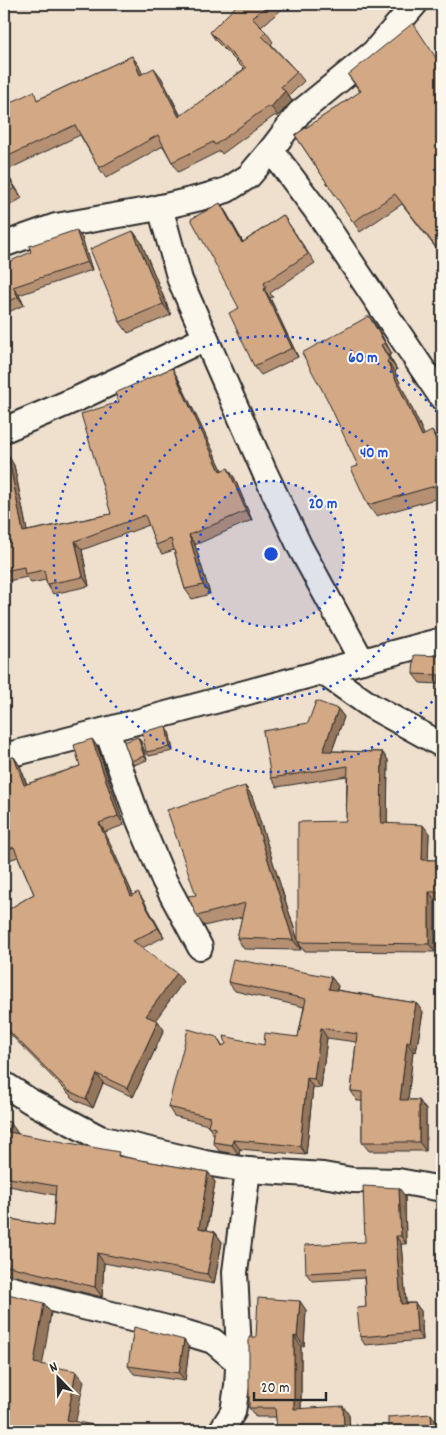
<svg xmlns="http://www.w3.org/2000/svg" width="446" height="1435" font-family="Dekko,sans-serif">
	<rect width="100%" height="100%" fill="#efdfcd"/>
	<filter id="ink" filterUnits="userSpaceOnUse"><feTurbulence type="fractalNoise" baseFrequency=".02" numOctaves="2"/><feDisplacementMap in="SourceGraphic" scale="10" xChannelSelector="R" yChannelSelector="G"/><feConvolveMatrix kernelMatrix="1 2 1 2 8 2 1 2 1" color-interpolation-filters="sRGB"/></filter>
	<g filter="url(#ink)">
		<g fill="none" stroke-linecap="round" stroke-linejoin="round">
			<defs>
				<g id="minor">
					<polyline points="271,150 316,210 442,398"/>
					<polyline points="160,207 180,280 265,473 300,547 362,661"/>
					<polyline points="4,242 8,243 56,226 153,209 200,198 227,190 249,176 271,150 299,113 374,52 415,4"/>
					<polyline points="4,430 79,398 206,338"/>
					<polyline points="321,671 371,706 442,745"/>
					<polyline points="107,731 138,818 164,880 200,947"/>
					<path d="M4,756C151,720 296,678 442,640"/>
					<polyline points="4,1084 30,1101 100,1138 205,1163 248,1170 323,1175 352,1180 398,1181 442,1189"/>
					<polyline points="4,1287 187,1333 213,1341 239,1363"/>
					<polyline points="221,1431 233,1412 237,1386 239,1351 235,1272 248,1170"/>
				</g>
			</defs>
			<use href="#minor" stroke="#2b2b2b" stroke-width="28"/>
			<use href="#minor" stroke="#fbf7ec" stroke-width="24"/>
		</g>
		<g fill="#b59072" stroke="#2b2b2b">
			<polygon points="241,4 288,4 261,27 266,32 273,42 271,44 297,72 304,81 289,96 292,101 278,116 274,116 222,154 220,151 178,172 172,162 163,146 106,178 99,168 80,135 5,171 22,198 4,209 4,106 39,99 132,56 139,66 142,74 161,77 181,116 244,69 216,41 210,32"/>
			<polygon points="379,4 397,4 384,11"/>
			<polygon points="442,67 442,256 402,204 360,232 295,135 360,92 348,75"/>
			<polygon points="226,212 243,242 283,215 315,263 270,293 273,297 270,298 298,357 261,375 254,366 239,308"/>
			<polygon points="133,231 141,242 171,315 128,333 120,322"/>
			<polygon points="82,238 92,270 19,295 24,305 4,314 4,264"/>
			<polygon points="377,327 392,354 389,356 397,370 395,372 424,435 440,442 442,447 442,497 376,516 368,505 358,466"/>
			<polygon points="178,378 222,470 234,477 252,520 195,545 210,594 192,599 185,589 174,550 162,554 156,545 149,525 82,550 89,586 53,594 47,584 46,580 31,583 27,577 4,582 4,456 14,465 27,531 111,514 119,402"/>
			<polygon points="442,656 442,723 437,716 439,684 420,683 413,674"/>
			<polygon points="338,709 344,717 332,751 382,752 388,760 387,823 429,833 428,860 442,860 442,900 435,900 435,952 304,951 298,942 346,821 347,776 277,787 271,778 308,723"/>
			<polygon points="169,731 173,751 149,756 146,752"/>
			<polygon points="92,739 98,748 124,825 105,832 133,895 144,901 164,937 142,948 183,982 155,1020 164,1030 133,1097 103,1083 93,1108 75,1100 4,1028 4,912 34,894 18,857 9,860 4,853 4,759 14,757 20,766 27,784 80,766"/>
			<polygon points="141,741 147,760 134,765 131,761"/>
			<polygon points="245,786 252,796 301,950 244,949 237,938 242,917 204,926 197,916 196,895"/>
			<polygon points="331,977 338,986 337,990 416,1003 423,1012 416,1052 413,1051 408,1100 419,1100 426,1110 426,1151 369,1151 362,1142 362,1101 357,1101 351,1091 356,1042 327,1038 321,1088 313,1087 306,1155 240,1149 239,1155 219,1151 213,1142 214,1135 208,1126 208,1125 174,1116 168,1107 217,1037 223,1046 264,1045 298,1037 304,1007 235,991 228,982"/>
			<polygon points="4,1121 17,1132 17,1134 122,1157 208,1172 215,1182 207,1230 215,1232 222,1242 214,1284 104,1263 102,1297 7,1274 4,1274 4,1218 53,1226 55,1195 4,1185"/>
			<polygon points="399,1188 405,1196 406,1244 401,1244 406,1303 415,1303 421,1311 423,1340 365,1345 360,1337 366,1307 364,1278 312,1281 306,1273 365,1242"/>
			<polygon points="306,1310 304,1346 301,1346 301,1409 349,1415 350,1431 277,1431 276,1417 256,1417 249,1408 256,1337"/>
			<polygon points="184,1340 189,1348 185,1381 134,1374 128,1366"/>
		</g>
		<g fill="#94765c" stroke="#2b2b2b">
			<polygon points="132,56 139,66 147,84 140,75"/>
			<polygon points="154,68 161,77 186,127 179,117"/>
			<polygon points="285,91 292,101 278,116 271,107"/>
			<polygon points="4,169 22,198 15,188"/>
			<polygon points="220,203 226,212 248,252 242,243"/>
			<polygon points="76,230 82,238 92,270 87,262"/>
			<polygon points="133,231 141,242 171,315 163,304"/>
			<polygon points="13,287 19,295 24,305 18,297"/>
			<polygon points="264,289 270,298 298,357 292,348"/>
			<polygon points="369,316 377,327 392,354 385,343"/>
			<polygon points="381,345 389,356 397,370 389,359"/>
			<polygon points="387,361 395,372 430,447 422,436"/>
			<polygon points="172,368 178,378 227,480 220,471"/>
			<polygon points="432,431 440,442 442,447 442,453"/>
			<polygon points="8,455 14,465 29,541 23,532"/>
			<polygon points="228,468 234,477 252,520 246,511"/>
			<polygon points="189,535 195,545 210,594 203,585"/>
			<polygon points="75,541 82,550 89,586 83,577"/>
			<polygon points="338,709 344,717 329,759 323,751"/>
			<polygon points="166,726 169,731 173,751 170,747"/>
			<polygon points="138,737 141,741 147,760 144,756"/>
			<polygon points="92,739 98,748 124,825 118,816"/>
			<polygon points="382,752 388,760 387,832 381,823"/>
			<polygon points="14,757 20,766 30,794 24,785"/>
			<polygon points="245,786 252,796 301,950 293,940"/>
			<polygon points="99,823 105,832 137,904 131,896"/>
			<polygon points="423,825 429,833 428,868 422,860"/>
			<polygon points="138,892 144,901 164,937 158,928"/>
			<polygon points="429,892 435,900 435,952 429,944"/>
			<polygon points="177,973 183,982 152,1025 146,1016"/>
			<polygon points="331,977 338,986 335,998 329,989"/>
			<polygon points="416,1003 423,1012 416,1052 410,1042"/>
			<polygon points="158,1021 164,1030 133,1097 127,1088"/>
			<polygon points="321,1028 327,1038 321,1088 314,1079"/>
			<polygon points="407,1042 413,1051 407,1110 400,1100"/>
			<polygon points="97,1074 103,1083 93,1108 86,1099"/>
			<polygon points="307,1078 313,1087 306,1155 300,1146"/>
			<polygon points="419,1100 426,1110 426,1151 419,1142"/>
			<polygon points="10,1122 17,1132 15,1142 8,1132"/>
			<polygon points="233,1140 240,1149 239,1155 232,1145"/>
			<polygon points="208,1172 215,1182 205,1238 199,1228"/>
			<polygon points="399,1188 405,1196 406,1244 401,1236"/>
			<polygon points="215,1232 222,1242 214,1284 207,1274"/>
			<polygon points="396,1236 401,1244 407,1312 401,1304"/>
			<polygon points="97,1253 104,1263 102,1297 95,1287"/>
			<polygon points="300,1301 306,1310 304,1346 297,1337"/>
			<polygon points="44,1303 51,1313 41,1373 34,1363"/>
			<polygon points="415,1303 421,1311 423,1340 417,1332"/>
			<polygon points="294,1336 301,1346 301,1418 294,1409"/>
			<polygon points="184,1340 189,1348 185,1381 179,1373"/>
			<polygon points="76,1371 84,1381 74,1430 67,1420"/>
			<polygon points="343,1406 349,1415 350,1431 344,1431"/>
			<polygon points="431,1414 437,1423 438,1431 432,1431"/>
		</g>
		<g fill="#d3a884" stroke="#2b2b2b">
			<polygon points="238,4 239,5 241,4 269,4 252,18 266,32 262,36 297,72 281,87 285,91 271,107 267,107 215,145 213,142 172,162 158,135 99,168 75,125 4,158 4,106 34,91 37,100 132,56 140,75 154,68 179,117 246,68 210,32"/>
			<polygon points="413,23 442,67 442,255 395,194 353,222 295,135 361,91 348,75"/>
			<polygon points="4,170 15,188 4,195"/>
			<polygon points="220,203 242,243 283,215 308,254 264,283 266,288 264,289 292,348 254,366 229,313 239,308 191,219"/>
			<polygon points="76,230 87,262 13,287 18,297 4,304 4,264 31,252 29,246"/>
			<polygon points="133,231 163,304 120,322 90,249"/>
			<polygon points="369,316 385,343 381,345 389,359 387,361 422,436 432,431 442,453 442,484 368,505 351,468 358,466 327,399 302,353"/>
			<polygon points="172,368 220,471 228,468 246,511 189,535 203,585 185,589 171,539 156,545 145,515 75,541 83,577 47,584 44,570 25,574 24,567 4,571 4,456 8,455 23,532 111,514 81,414 119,402 115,393"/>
			<polygon points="414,655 442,656 442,716 437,716 439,675 413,674"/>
			<polygon points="316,701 338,709 323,751 382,752 381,823 423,825 422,860 442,860 442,892 429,892 429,944 298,942 298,822 346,821 348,766 271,778 263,731 308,723"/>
			<polygon points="166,726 170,747 146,752 142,732"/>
			<polygon points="138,737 144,756 131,761 124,742"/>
			<polygon points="92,739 118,816 99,823 131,896 138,892 158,928 133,941 177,973 146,1016 158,1021 127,1088 97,1074 86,1099 69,1091 4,1026 4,912 34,894 14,847 4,851 4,759 14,757 24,785 80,766 74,745"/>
			<polygon points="245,786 293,940 237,938 245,903 197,916 188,896 196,895 167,810"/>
			<polygon points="233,959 331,977 329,989 416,1003 410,1042 407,1042 400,1100 419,1100 419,1142 362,1142 362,1092 351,1091 357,1034 321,1028 314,1079 307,1078 300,1146 233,1140 232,1145 213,1142 215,1128 208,1126 210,1117 168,1107 188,1029 217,1037 222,1046 226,1044 224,1036 264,1045 265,1033 298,1037 306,999 228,982"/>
			<polygon points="4,1121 10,1122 8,1132 119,1152 118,1156 208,1172 199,1228 215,1232 207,1274 97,1253 95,1287 4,1265 4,1218 53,1226 56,1186 4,1177"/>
			<polygon points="363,1186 399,1188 401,1236 396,1236 401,1304 415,1303 417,1332 360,1337 357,1308 366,1307 364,1270 306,1273 305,1245 365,1242"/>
			<polygon points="4,1293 44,1303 34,1363 76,1371 67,1420 124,1431 4,1431"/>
			<polygon points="258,1298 300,1301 297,1337 294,1336 294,1409 343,1406 344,1431 277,1431 275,1408 249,1408 249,1337 256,1337"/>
			<polygon points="134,1327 184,1340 179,1373 128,1366"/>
			<polygon points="431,1414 432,1431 388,1431 388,1417"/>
		</g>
	</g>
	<circle cx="271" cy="554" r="73" fill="#1d4ed8" fill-opacity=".12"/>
	<g fill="none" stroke="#1d4ed8" stroke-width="2.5" stroke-dasharray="2.5 5">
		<circle cx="271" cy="554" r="73"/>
		<circle cx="271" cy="554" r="145"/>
		<path d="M442 690A218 218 0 1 1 442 418"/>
	</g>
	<circle cx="271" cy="554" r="8" fill="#1d4ed8" stroke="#fbf7ec" stroke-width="2.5"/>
	<g font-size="15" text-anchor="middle" font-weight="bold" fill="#1d4ed8" stroke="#fbf7ec" stroke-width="4" stroke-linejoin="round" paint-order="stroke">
		<text x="363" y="362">60 m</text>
		<text x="374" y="457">40 m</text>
		<text x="323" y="508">20 m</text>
	</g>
	<rect width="446" height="1435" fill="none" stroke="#fbf7ec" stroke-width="20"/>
	<rect x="10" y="10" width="426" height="1415" fill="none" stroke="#2b2b2b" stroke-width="2" filter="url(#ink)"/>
	<g transform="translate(58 1378) rotate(337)" stroke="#fbf7ec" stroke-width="4" paint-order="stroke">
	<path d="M0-4L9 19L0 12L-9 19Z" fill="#2b2b2b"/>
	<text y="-8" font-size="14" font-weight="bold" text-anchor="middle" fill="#2b2b2b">N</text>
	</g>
	<path d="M254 1392v8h72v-8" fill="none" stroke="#2b2b2b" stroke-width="2.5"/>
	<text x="261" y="1392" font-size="15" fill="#2b2b2b" stroke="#fbf7ec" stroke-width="4" paint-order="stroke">20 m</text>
</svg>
